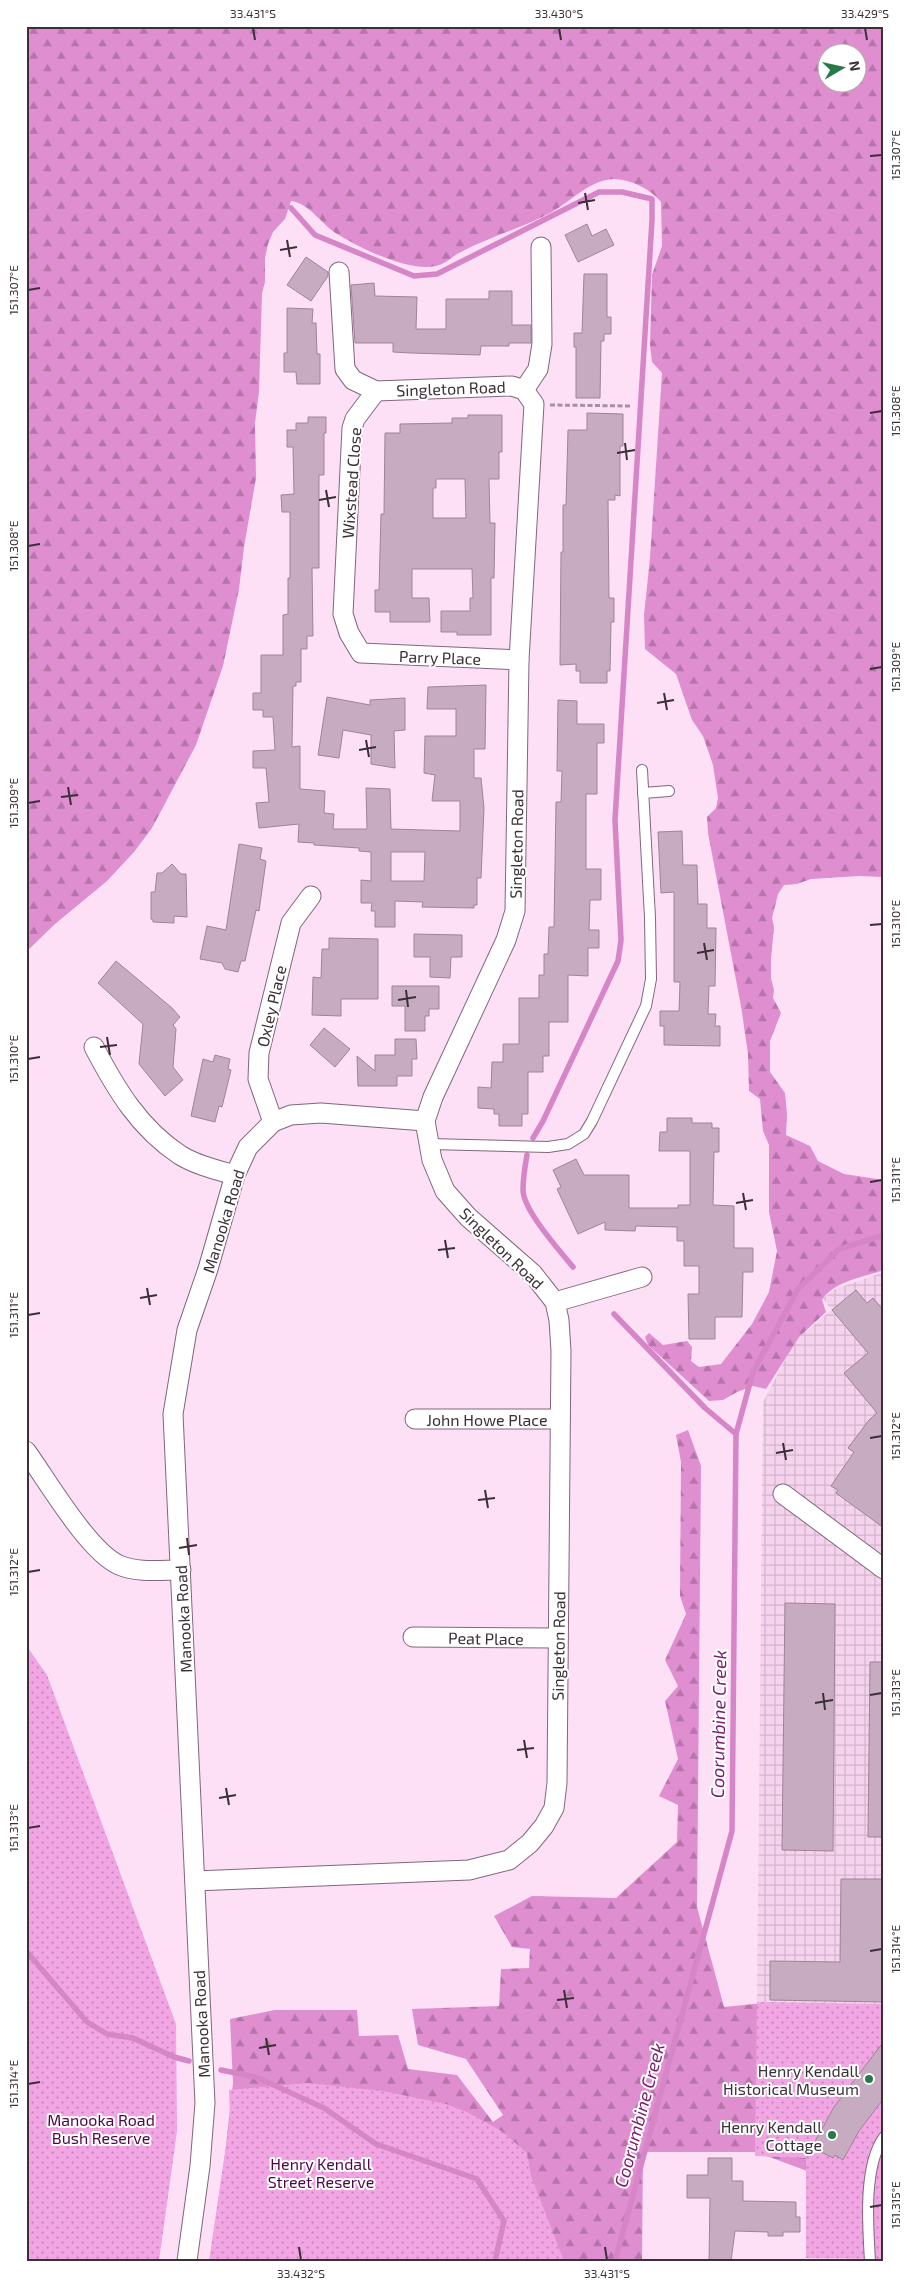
<svg xmlns="http://www.w3.org/2000/svg" width="910" height="2287" font-family="'Exo 2',sans-serif">
	<defs>
		<pattern id="industrial-grid" width="8" height="8" patternUnits="userSpaceOnUse" patternTransform="scale(1.25)"><rect width="8" height="8" fill="#f5d2ed"/><path d="M0 4h8M4 0v8" fill="none" stroke="#d3b5cc"/></pattern>
		<pattern id="forest-firs" width="22" height="20" patternUnits="userSpaceOnUse" patternTransform="scale(1.25)"><rect width="22" height="20" fill="#df8ed0"/><path d="M5 1l3.5 6h-7zM16 11l3.5 6h-7z" fill="#b674aa"/></pattern>
		<pattern id="park-dots" width="8" height="8" patternUnits="userSpaceOnUse" patternTransform="scale(1.25)"><rect width="8" height="8" fill="#f1a5e2"/><path d="M2 2h.1M6 6h.1" fill="none" stroke="#c487b8" stroke-width="1.8" stroke-linecap="round"/></pattern>
	</defs>
	<rect width="100%" height="100%" fill="#fde0f6"/>
	<polygon fill="url(#industrial-grid)" points="884,1272 884,2004 757,2002 763,1402 798,1335 807,1331 831,1310 823,1298 835,1289"/>
	<g fill="url(#forest-firs)" fill-rule="evenodd">
		<path d="M26,26H884V877L859,876L811,879L797,884L784,885L778,894L772,918L774,927L771,959V978L774,990L773,998L781,1013L770,1041V1072L785,1093L787,1114L786,1135L810,1146L818,1161L844,1174L884,1180V1270C864,1277 834,1281 822,1300L826,1312L799,1337L766,1389L753,1386L737,1392L723,1400L709,1401L648,1345L645,1337L649,1333L663,1345L687,1341L692,1347L691,1361L699,1367L721,1364L752,1324L769,1292L777,1251L769,1212V1145L763,1131L760,1099L749,1091L748,1054L741,1006L708,833L707,817L716,808L718,798L713,765L703,736L692,720L676,674L645,649L644,615L650,558L662,373L652,362L650,345L652,275L662,246L661,202C650,189 632,180 615,179C591,179 571,201 552,212C523,228 490,236 461,252C454,255 449,261 442,264C417,276 361,249 339,235C322,226 310,203 291,201L285,219L273,232L268,244L265,258V282L262,293L259,392L255,423L256,478L244,547L239,589L223,666L196,745L152,828L134,852L107,881L55,924L26,952ZM828,52H858V82H828Z"/>
		<polygon points="688,1430 701,1466 697,1907 724,2007 764,2003 818,2175 756,2152 643,2152 642,2261 258,2261 222,2181 233,2083 230,2019 275,2010 357,2010 359,2036 398,2035 408,2069 457,2075 493,2122 503,2115 466,2059 418,2045 412,2009 499,2006 501,1969 529,1968 530,1949 512,1947 494,1916 532,1896 616,1898 677,1842 678,1805 659,1796 678,1759 665,1701 678,1686 665,1660 686,1614 680,1596 681,1462 676,1435"/>
	</g>
	<g fill="url(#park-dots)">
		<polygon points="26,1645 47,1675 176,2024 177,2131 159,2261 26,2261"/>
		<polygon points="757,2002 884,2004 884,2259 806,2258 806,2158 755,2156"/>
		<polygon points="308,2083 383,2091 446,2104 467,2112 503,2132 527,2153 531,2176 564,2261 209,2261 230,2118 229,2090"/>
	</g>
	<g fill="none" stroke-linecap="round" stroke-linejoin="round">
		<g stroke="#d685c7" stroke-width="5.5">
			<polyline points="291,208 315,235 414,276 437,274 599,192 622,192 652,199 652,220 615,820 621,940 618,961 543,1121 533,1138"/>
			<path d="M527,1155C525,1166 523,1178 523,1190C523,1210 560,1251 573,1267"/>
			<polyline points="614,1314 705,1408 736,1434"/>
			<polyline points="26,1951 87,2022 107,2034 133,2038 174,2057 189,2061"/>
			<polyline points="221,2070 256,2077 324,2108 376,2144 477,2179 504,2221 495,2261"/>
			<polyline points="615,2261 732,1831 736,1434 753,1372 798,1289 839,1249 884,1235"/>
		</g>
	</g>
	<g fill="#c7acc1" stroke="#9f8499" fill-rule="evenodd">
		<polygon points="587,224 592,236 606,229 614,245 578,262 565,235"/>
		<polygon points="306,257 328,272 328,276 311,301 287,285"/>
		<polygon points="584,274 607,274 607,317 611,317 611,334 604,334 604,341 601,341 600,398 576,398 576,347 574,347 574,333 582,333"/>
		<polygon points="374,283 375,296 417,297 416,329 446,329 446,299 489,299 489,291 512,291 512,325 531,325 531,343 509,343 509,346 481,346 480,355 410,353 393,352 393,343 355,343 351,285"/>
		<polygon points="287,308 313,309 312,323 316,323 317,354 320,354 320,384 297,384 296,372 284,372 284,353 287,353"/>
		<polygon points="587,413 623,414 623,446 620,446 620,496 615,495 615,500 608,500 609,598 614,598 614,622 611,622 610,671 607,671 607,683 580,683 580,671 576,671 576,664 560,665 561,552 563,552 563,505 566,505 568,430 587,430"/>
		<path d="M468,415H502V452H499V479H489L490,523H495L494,578H491V635H457V632H441V611H470V598H473L472,569H412V598H429L430,622H390V612H375V590H379L381,514H384L385,433H400V424L452,423V418H468ZM436,479H465L466,518H433V488H436Z"/>
		<path d="M308,417H326V433H324V475H319V568H312L313,636H307V649H301V682H296V686H293L292,747L300,746V789L325,791L324,813L334,814L333,829H367L366,788L390,789L391,829L460,831V801H432L435,775L424,773L425,736H456V709H427L428,687L486,685L485,749H474V778H481L484,808L481,878H477V905H474V908L422,907L423,902L395,901V927H375V911H371L372,903H361V880L371,881V852L359,851V848L314,845V843L298,842L299,824L259,828L256,803L269,802L266,768H253V751L275,750L273,717H263V710H253V693H261V655H283V615L288,614V578H290V512H282L281,495L294,494L293,447H287V430H296V423H308ZM391,852H425L424,881H391Z"/>
		<polygon points="327,697 370,705 370,700 405,698 405,730 394,731 395,768 371,764 371,735 343,730 339,758 318,755"/>
		<polygon points="558,700 577,701 577,724 604,724 604,743 597,743 597,794 586,794 586,869 601,869 601,900 590,900 589,930 599,930 599,948 588,948 588,976 568,975 568,1022 549,1022 549,1056 543,1056 543,1072 528,1072 528,1114 522,1114 522,1126 499,1126 499,1114 494,1114 494,1109 478,1108 478,1087 491,1088 492,1062 503,1062 503,1044 519,1044 519,998 539,998 539,975 544,975 544,954 548,954 549,927 554,927 556,802 561,802 562,771 557,771"/>
		<polygon points="682,831 683,865 697,865 698,904 707,904 707,928 716,928 715,986 709,986 708,1014 716,1014 715,1026 720,1026 720,1046 664,1045 664,1026 660,1026 660,1011 679,1011 680,982 674,982 674,892 661,893 658,832"/>
		<polygon points="239,844 262,848 260,859 266,861 259,911 256,910 245,961 241,961 238,972 225,969 222,963 200,959 207,926 226,930"/>
		<polygon points="172,864 181,874 186,874 187,917 174,916 174,923 153,922 153,920 151,919 151,892 155,892 157,873 162,873"/>
		<polygon points="414,934 462,935 462,957 451,957 450,978 430,977 430,957 414,957"/>
		<polygon points="329,938 378,939 378,999 341,999 341,1016 312,1015 313,977 321,978 322,949 329,949"/>
		<polygon points="116,961 172,1008 180,1017 173,1025 176,1029 173,1067 183,1080 165,1096 139,1064 143,1024 98,983"/>
		<polygon points="392,986 439,986 439,1009 429,1009 429,1016 425,1016 425,1031 405,1031 405,1006 392,1006"/>
		<polygon points="324,1028 350,1049 335,1067 310,1045"/>
		<polygon points="395,1039 416,1039 417,1059 412,1059 412,1076 397,1076 397,1086 358,1086 357,1056 375,1071 375,1055 395,1055"/>
		<polygon points="215,1055 230,1059 228,1069 231,1070 222,1107 219,1106 215,1122 191,1116 203,1059 213,1062"/>
		<polygon points="667,1118 692,1118 692,1123 712,1123 712,1128 719,1128 719,1152 714,1152 713,1205 734,1206 734,1248 753,1248 753,1272 743,1272 742,1317 715,1317 715,1339 689,1339 688,1294 699,1294 699,1266 684,1266 684,1241 677,1241 677,1227 636,1226 635,1231 605,1230 605,1222 578,1234 557,1189 561,1187 553,1170 576,1159 584,1175 629,1175 629,1208 678,1208 678,1205 690,1205 690,1151 659,1151 660,1132 667,1132"/>
		<polygon points="856,1290 867,1303 873,1298 884,1311 884,1528 836,1493 838,1490 831,1486 854,1452 848,1448 869,1420 877,1413 844,1373 868,1353 832,1310"/>
		<polygon points="785,1603 835,1604 833,1851 782,1850"/>
		<polygon points="870,1662 884,1662 884,1837 868,1837"/>
		<polygon points="841,1879 884,1879 884,2002 770,2000 770,1961 840,1962"/>
		<polygon points="884,2041 884,2098 859,2131 843,2160 835,2155 833,2158 812,2147 834,2107"/>
		<polygon points="708,2158 732,2158 732,2181 743,2181 743,2201 796,2202 796,2217 800,2217 800,2232 783,2232 783,2236 768,2236 768,2232 735,2231 731,2261 709,2261 710,2198 687,2198 687,2175 708,2175"/>
	</g>
	<g fill="none" stroke-linecap="round" stroke-linejoin="round">
		<defs>
			<g id="service">
				<polyline points="643,793 669,791"/>
				<polyline points="429,1144 548,1147 568,1144 584,1134 592,1121 646,1006 651,979 650,918 642,770"/>
				<path d="M870,2261C868,2226 863,2166 884,2137"/>
			</g>
			<g id="minor">
				<polyline points="524,390 538,369 542,344 541,247"/>
				<polyline points="376,391 355,419 352,428 343,614 349,633 361,653 519,660"/>
				<path d="M94,1047C116,1089 139,1128 180,1155C196,1165 217,1170 235,1175"/>
				<polyline points="273,1122 258,1079 259,1053 291,923 311,896"/>
				<polyline points="555,1302 642,1277"/>
				<polyline points="415,1419 560,1419"/>
				<path d="M26,1451C47,1480 88,1551 119,1565C137,1573 161,1570 181,1570"/>
				<polyline points="783,1494 884,1569"/>
				<polyline points="413,1637 558,1638"/>
				<polyline points="195,1881 469,1870 509,1860 530,1843 544,1826 554,1808 557,1783 561,1351 559,1320 555,1302 533,1274 468,1217 445,1191 432,1160 425,1121 433,1097 506,940 515,911 519,660 534,404 524,390 512,386 376,391 353,380 345,369 339,272"/>
				<polyline points="187,2261 200,2166 205,2103 173,1414 187,1330 208,1269 235,1175 248,1147 273,1122 291,1115 321,1113 425,1121"/>
			</g>
		</defs>
		<use href="#service" stroke="#80677b" stroke-width="12"/>
		<use href="#minor" stroke="#80677b" stroke-width="21"/>
		<polyline stroke="#a690a1" stroke-width="3" stroke-dasharray="5 2.5" stroke-linecap="butt" points="550,405 631,406"/>
		<use href="#service" stroke="#fff" stroke-width="10"/>
		<use href="#minor" stroke="#fff" stroke-width="19"/>
	</g>
	<path fill="none" stroke="#3b2f38" stroke-width="2" d="M253,28L255,40M559,28L561,40M865,28L867,40M870,156L882,155M585,193L588,210M578,203L595,200M287,240L290,257M280,250L297,247M28,290L40,288M870,413L882,411M625,443L627,460M617,453L635,450M326,490L329,507M319,500L336,497M28,546L40,544M870,669L882,667M664,693L667,710M657,703L674,700M366,740L369,757M359,750L376,747M68,787L71,805M61,797L78,795M28,803L40,801M870,925L882,924M704,943L707,960M697,953L714,950M406,990L408,1007M398,1000L416,997M107,1037L110,1055M100,1047L117,1045M28,1059L40,1057M870,1182L882,1180M743,1193L746,1210M736,1203L753,1200M445,1240L448,1258M438,1250L455,1248M147,1288L150,1305M140,1298L157,1295M28,1315L40,1313M870,1438L882,1436M783,1443L786,1460M776,1453L793,1450M485,1490L488,1508M478,1500L495,1498M187,1538L189,1555M179,1548L197,1545M28,1572L40,1570M823,1693L825,1710M870,1695L882,1693M815,1703L833,1700M524,1740L527,1758M517,1750L534,1748M226,1788L229,1805M219,1798L236,1795M28,1828L40,1826M870,1951L882,1949M564,1990L567,2008M557,2000L574,1998M266,2038L269,2055M259,2048L276,2045M28,2084L40,2082M870,2207L882,2205M299,2247L301,2260M605,2247L607,2260"/>
	<g fill="#287949" stroke="#fff" stroke-width="2">
		<circle cx="869" cy="2079" r="5"/>
		<circle cx="832" cy="2135" r="5"/>
	</g>
	<g text-anchor="middle" dominant-baseline="central" stroke-width="4" stroke-linejoin="round" paint-order="stroke">
		<g font-size="16" fill="#3b2f38" stroke="#fff">
			<text transform="translate(451 388) rotate(-2)">Singleton Road</text>
			<text transform="translate(351 483) rotate(-86)">Wixstead Close</text>
			<text transform="translate(440 657) rotate(2)">Parry Place</text>
			<text transform="translate(516 844) rotate(-89)">Singleton Road</text>
			<text transform="translate(271 1006) rotate(-77)">Oxley Place</text>
			<text transform="translate(223 1221) rotate(-73)">Manooka Road</text>
			<text transform="translate(502 1248) rotate(44)">Singleton Road</text>
			<text x="487" y="1419">John Howe Place</text>
			<text transform="translate(183 1619) rotate(-93)">Manooka Road</text>
			<text transform="translate(486 1638) rotate(1)">Peat Place</text>
			<text transform="translate(558 1646) rotate(-89)">Singleton Road</text>
			<text transform="translate(201 2024) rotate(-93)">Manooka Road</text>
		</g>
		<g font-size="16" fill="#3b2f38" stroke="#fff" text-anchor="end">
			<text x="859" y="2070">Henry Kendall<tspan x="859" dy="18">Historical Museum</tspan></text>
			<text x="822" y="2126">Henry Kendall<tspan x="822" dy="18">Cottage</tspan></text>
		</g>
		<g font-size="16" fill="#4f0547" stroke="#fff">
			<text x="101" y="2119">Manooka Road<tspan x="101" dy="18">Bush Reserve</tspan></text>
			<text x="321" y="2163">Henry Kendall<tspan x="321" dy="18">Street Reserve</tspan></text>
		</g>
		<g font-size="18" font-style="italic" fill="#791a6d" stroke="#fff">
			<text transform="translate(718 1724) rotate(-89)">Coorumbine Creek</text>
			<text transform="translate(639 2115) rotate(-75)">Coorumbine Creek</text>
		</g>
	</g>
	<rect width="910" height="2287" fill="none" stroke="#ffffff" stroke-width="55"/>
	<g transform="translate(842 68) rotate(81)"><circle r="24" fill="#ffffff" stroke="#b1acaf"/>
	<path d="M0-4L9 19L0 12L-9 19Z" fill="#287949"/>
	<text y="-8" font-size="14" font-weight="bold" text-anchor="middle" fill="#3b2f38">N</text>
	</g>
	<rect x="28" y="28" width="854" height="2232" fill="none" stroke="#3b2f38" stroke-width="2"/>
	<g font-size="12" text-anchor="middle" fill="#3b2f38">
		<text x="253" y="18">33.431°S</text>
		<text x="559" y="18">33.430°S</text>
		<text x="865" y="18">33.429°S</text>
		<text transform="translate(896 155) rotate(-90)" y="4">151.307°E</text>
		<text transform="translate(14 290) rotate(-90)" y="4">151.307°E</text>
		<text transform="translate(896 411) rotate(-90)" y="4">151.308°E</text>
		<text transform="translate(14 546) rotate(-90)" y="4">151.308°E</text>
		<text transform="translate(896 667) rotate(-90)" y="4">151.309°E</text>
		<text transform="translate(14 803) rotate(-90)" y="4">151.309°E</text>
		<text transform="translate(896 924) rotate(-90)" y="4">151.310°E</text>
		<text transform="translate(14 1059) rotate(-90)" y="4">151.310°E</text>
		<text transform="translate(896 1180) rotate(-90)" y="4">151.311°E</text>
		<text transform="translate(14 1315) rotate(-90)" y="4">151.311°E</text>
		<text transform="translate(896 1436) rotate(-90)" y="4">151.312°E</text>
		<text transform="translate(14 1572) rotate(-90)" y="4">151.312°E</text>
		<text transform="translate(896 1693) rotate(-90)" y="4">151.313°E</text>
		<text transform="translate(14 1828) rotate(-90)" y="4">151.313°E</text>
		<text transform="translate(896 1949) rotate(-90)" y="4">151.314°E</text>
		<text transform="translate(14 2084) rotate(-90)" y="4">151.314°E</text>
		<text transform="translate(896 2205) rotate(-90)" y="4">151.315°E</text>
		<text x="301" y="2278">33.432°S</text>
		<text x="607" y="2278">33.431°S</text>
	</g>
</svg>
